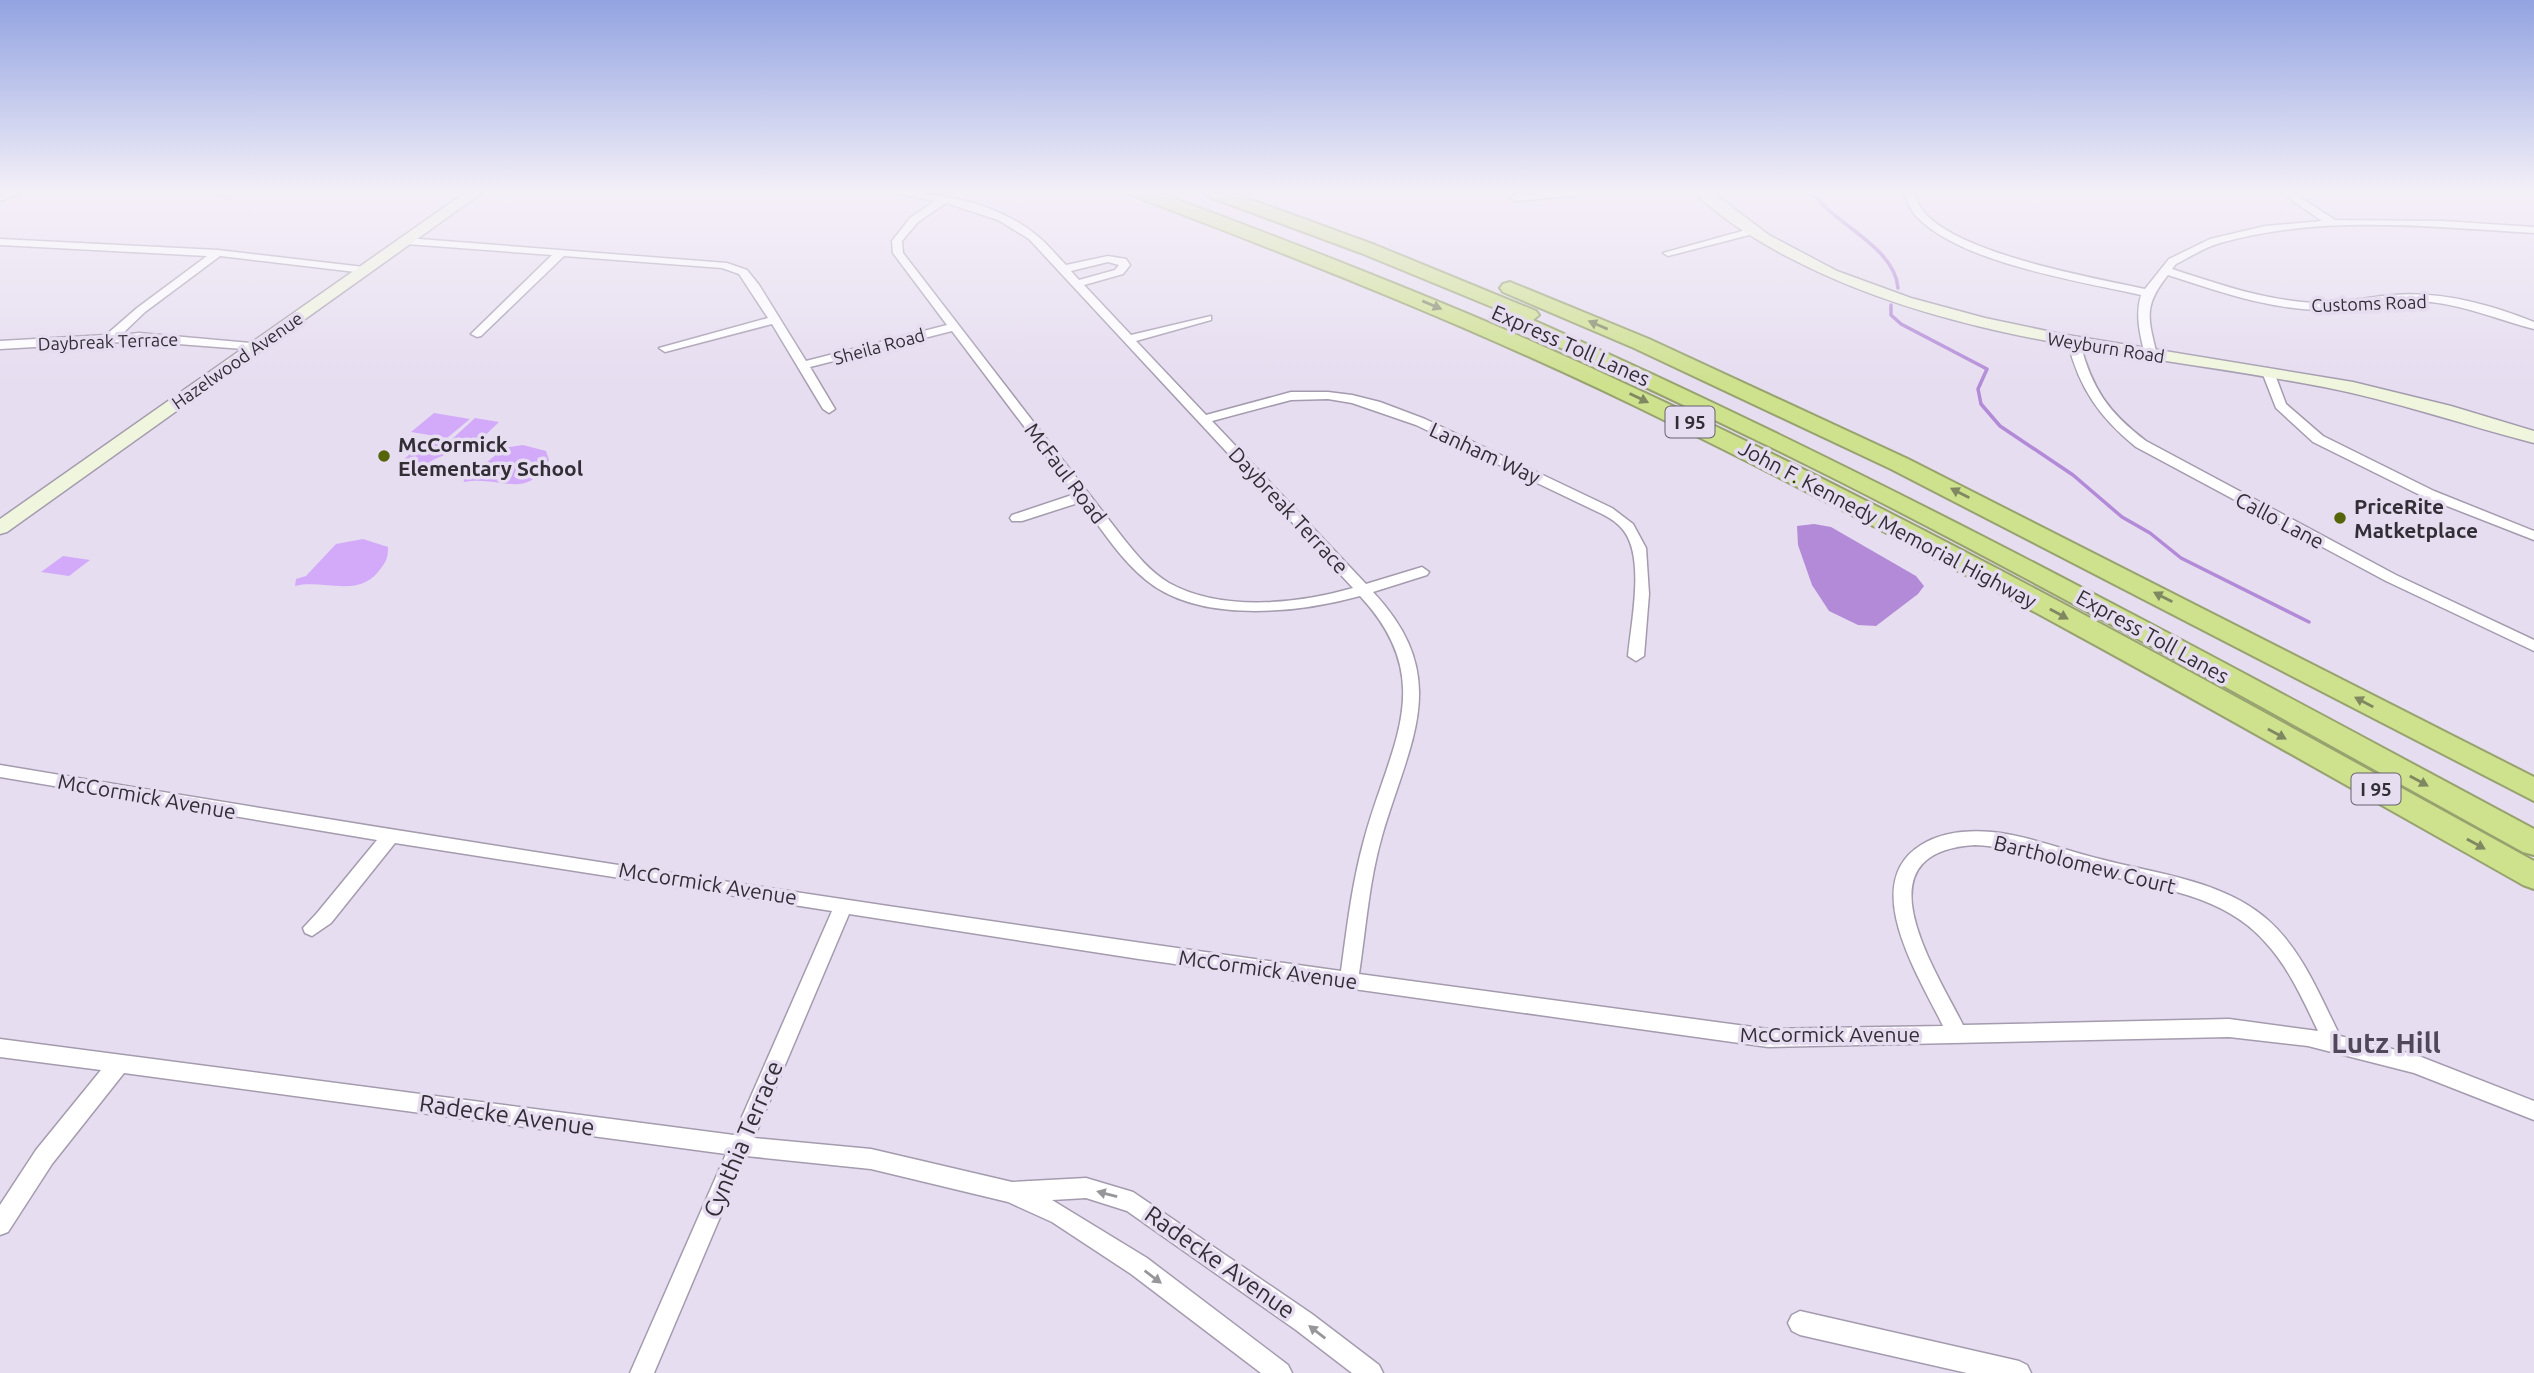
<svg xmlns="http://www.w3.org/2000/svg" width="2534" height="1373" font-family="Ubuntu,sans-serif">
	<rect width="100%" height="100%" fill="#e6ddf0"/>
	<g fill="#d2aaf9">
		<polygon points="434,413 470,419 447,438 411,432"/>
		<polygon points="475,418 499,422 476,444 450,441"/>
		<path d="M424,442L449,446L453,448C446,457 435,457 427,464L403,460Z"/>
		<path d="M523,445L546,451L549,460C527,502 500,475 464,482L463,475L475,472L504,448Z"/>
		<path d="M363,539L388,547C388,559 386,562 378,572C357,598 323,579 295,586L296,579L306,576L336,544Z"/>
		<polygon points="63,556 90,560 69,576 41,572"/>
	</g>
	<polygon fill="#b28ad7" points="1814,524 1831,527 1916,576 1924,586 1918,594 1876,626 1858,625 1829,611 1812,585 1798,545 1797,526"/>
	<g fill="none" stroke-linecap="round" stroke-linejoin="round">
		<g stroke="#b28ad7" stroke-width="3.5">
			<path d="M1812,192C1835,225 1895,247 1898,288"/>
			<polyline points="1891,305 1891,315 1901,324 1987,369 1978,389 1981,404 2000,426 2073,475 2122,517 2150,533 2181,558 2309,622"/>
		</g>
		<defs>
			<g id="street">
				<polygon points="7,192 22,192 0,201 0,195"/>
				<polygon points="220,192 233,192 224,197 220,196"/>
				<path d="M890,192C939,192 995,202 1035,234C1046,242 1056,255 1066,265L1108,256L1126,259L1130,265L1123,274L1084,285L1131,335L1211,316V320L1136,341L1206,415L1291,392H1328L1352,395L1380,402L1425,419L1612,508L1633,524L1646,548L1649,594L1644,656L1636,661L1628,656C1631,623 1645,559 1624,531C1618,523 1610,518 1602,514L1416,425L1352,403L1328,399L1291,400L1212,421L1366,584L1422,567L1429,572L1427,575L1373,592C1454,678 1409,742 1382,836C1369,881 1366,928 1359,974L1768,1029L1943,1026C1920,978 1858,884 1921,845C1942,832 1968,830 1992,832C2029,836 2064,850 2100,859C2156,874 2223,880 2268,920C2302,950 2320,996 2340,1036L2416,1055L2534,1101V1120L2414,1073L2308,1046L2229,1037L1768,1047L1139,959L849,914L754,1138L871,1149L1012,1182L1086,1178L1133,1192L1312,1314L1379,1365L1383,1373H1352L1296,1330L1127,1211L1086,1198L1052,1200L1147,1258L1288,1365L1292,1373H1261L1131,1274L1052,1222L1008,1202L871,1169L746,1156L654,1373H630L726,1154L124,1073L52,1164L8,1232L0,1235V1205L36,1150L101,1070L0,1057V1039L734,1135L832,911L395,843L331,923L312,936L305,933L303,928L317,913L377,840L0,777V765C446,840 893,909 1341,971C1347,927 1352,883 1364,840C1389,746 1440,682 1360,596C1299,613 1199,624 1146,580C1120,559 1101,528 1081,502L1022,521H1012L1010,518L1012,515L1075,494L952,331L810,367L835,409L829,413L823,409L772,324L665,352L659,348L768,318L739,274L722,268L564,256L481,336L477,337L471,334L473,332L552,255L406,244L401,241L406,238L727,263L747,270L759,285L806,361L947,325L893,253L892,241L910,218L935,201ZM946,203L998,220L1029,239L1353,588C1298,604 1221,612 1169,583C1150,572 1136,554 1123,538L903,253L902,241L918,222ZM1108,262L1119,265L1115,270L1079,280L1071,271ZM1975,845C2019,847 2059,863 2101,874C2158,888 2225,895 2266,943C2289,968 2303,1000 2318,1031L2229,1019L1963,1025C1934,967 1857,852 1975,845Z"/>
				<polygon points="1546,192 1587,192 1582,195 1515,201 1510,198 1515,195"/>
				<path d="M1903,192H1913C1916,198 1919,206 1923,211C1958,254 2090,277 2145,289L2169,259L2210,239L2265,226L2322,221L2280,192H2292L2335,220L2443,221L2534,227V233C2431,227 2321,214 2220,243C2205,247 2190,257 2176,264L2172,269C2218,284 2264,300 2313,303C2340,304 2366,297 2393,295C2441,291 2489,304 2534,322V329C2499,320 2467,306 2431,302C2394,299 2360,309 2324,310C2270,310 2218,291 2168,275C2143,306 2148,318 2157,355L2151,359L2145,355C2140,335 2135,315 2141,295C2079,281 1960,263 1916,216C1910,210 1907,200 1903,192Z"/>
				<polygon points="1753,228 1757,229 1757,233 1668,256 1663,253"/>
				<polygon points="0,239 218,250 364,267 369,270 364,273 220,256 145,312 121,335 139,333 261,344 263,346 257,350 139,341 0,349 0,341 106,335 137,308 207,256 0,245"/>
				<path d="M2074,339L2080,343C2092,389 2108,412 2146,441L2396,575L2534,640V651L2386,581L2136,447C2100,418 2079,388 2068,343Z"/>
				<polygon points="2268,368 2274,372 2286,404 2323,436 2434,491 2534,531 2534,540 2424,497 2313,442 2276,408 2262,372"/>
				<polygon points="1800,1311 2019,1361 2027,1365 2031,1373 1967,1373 1800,1335 1792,1331 1788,1323 1792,1315"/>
			</g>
			<g id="secondary">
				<polygon points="466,192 483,192 7,532 0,534 0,519"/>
				<path d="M1695,192H1712L1769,235L1837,271L1911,298L1985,318L2061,334L2353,382L2451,406L2534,431V443C2464,425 2396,401 2324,387C2142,352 1952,344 1786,256C1758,241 1715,215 1695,192Z"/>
			</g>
			<g id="highway">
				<path d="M1131,192H1157C1275,236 1392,281 1508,331C1861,485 2197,676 2534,861V889L2523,885C2242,726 1962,566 1672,424C1497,337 1316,265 1134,196Z"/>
				<path d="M1204,192H1230L1375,245L1536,311L1539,315L1533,320C1876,472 2204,652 2534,829V855L2523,852C2313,736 2105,618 1892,508C1763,441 1632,380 1500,320L1497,316L1502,311L1361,253L1207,196Z"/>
				<polygon points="1510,282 1649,339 1908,459 2534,777 2534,801 1891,469 1634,348 1503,292 1500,288 1503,284"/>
			</g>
		</defs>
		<use href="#street" stroke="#a49bae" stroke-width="3"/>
		<use href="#secondary" stroke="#a49bae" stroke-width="3"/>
		<use href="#highway" stroke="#97a26f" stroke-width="4"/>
		<use href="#street" fill="#fff" fill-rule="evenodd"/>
		<use href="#secondary" fill="#f0f6dd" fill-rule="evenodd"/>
		<use href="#highway" fill="#cee18d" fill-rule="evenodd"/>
	</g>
	<defs><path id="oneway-solid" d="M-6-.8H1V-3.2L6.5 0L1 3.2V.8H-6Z" transform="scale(1.75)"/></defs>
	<g fill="#808862">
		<use href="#oneway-solid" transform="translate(1432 305) rotate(23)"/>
		<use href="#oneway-solid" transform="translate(1598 325) rotate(-157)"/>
		<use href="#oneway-solid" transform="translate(1639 398) rotate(26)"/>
		<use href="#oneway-solid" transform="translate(1960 493) rotate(-153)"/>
		<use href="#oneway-solid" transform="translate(2163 597) rotate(-153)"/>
		<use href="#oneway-solid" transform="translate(2059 614) rotate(29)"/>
		<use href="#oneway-solid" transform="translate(2364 702) rotate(-152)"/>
		<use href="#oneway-solid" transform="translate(2277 734) rotate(29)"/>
		<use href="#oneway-solid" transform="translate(2419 781) rotate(29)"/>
		<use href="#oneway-solid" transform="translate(2476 844) rotate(29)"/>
	</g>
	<g fill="#98969a">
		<use href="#oneway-solid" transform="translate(1107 1194) rotate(-165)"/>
		<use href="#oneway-solid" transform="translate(1153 1277) rotate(37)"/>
		<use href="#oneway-solid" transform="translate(1317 1332) rotate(-142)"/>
	</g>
	<linearGradient id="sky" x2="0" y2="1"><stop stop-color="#92a3e1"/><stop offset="0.5" stop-color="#f4f0f8"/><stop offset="1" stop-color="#f4f0f8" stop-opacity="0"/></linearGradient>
	<rect width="2534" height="384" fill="url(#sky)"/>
	<g fill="#57650a" stroke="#e6ddf0" stroke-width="2.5">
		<circle cx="384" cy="456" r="7"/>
		<circle cx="2340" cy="518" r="7"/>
	</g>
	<g text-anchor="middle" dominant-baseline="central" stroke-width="7" stroke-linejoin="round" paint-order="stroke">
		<g font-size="18" fill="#322e36" stroke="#e6ddf0">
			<text transform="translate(2369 303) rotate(-2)">Customs Road</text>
			<text transform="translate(108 341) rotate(-2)">Daybreak Terrace</text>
			<text transform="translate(879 346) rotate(-15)">Sheila Road</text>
			<text transform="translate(2106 347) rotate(9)">Weyburn Road</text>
			<text transform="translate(237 360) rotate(-35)">Hazelwood Avenue</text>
		</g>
		<g fill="#e6ddf0" stroke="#68626e" stroke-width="2">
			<rect x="1665.5" y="406.5" width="49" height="31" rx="5"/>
			<rect x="2351.5" y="773.5" width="49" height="31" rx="5"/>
		</g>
		<g font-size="19" font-weight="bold" fill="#322e36">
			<text x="1690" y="422">I 95</text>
			<text x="2376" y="789">I 95</text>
		</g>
		<g font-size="21" fill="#322e36" stroke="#e6ddf0">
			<text transform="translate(1571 345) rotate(24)">Express Toll Lanes</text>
			<text transform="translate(1485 453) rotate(25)">Lanham Way</text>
			<text transform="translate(1066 473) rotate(53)">McFaul Road</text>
			<text transform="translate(1289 510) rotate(47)">Daybreak Terrace</text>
			<text transform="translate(2280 520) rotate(28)">Callo Lane</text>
			<text transform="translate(1888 524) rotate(28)">John F. Kennedy Memorial Highway</text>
			<text transform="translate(2153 636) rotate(29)">Express Toll Lanes</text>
			<text transform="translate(147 796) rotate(10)">McCormick Avenue</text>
			<text transform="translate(2085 864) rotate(14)">Bartholomew Court</text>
			<text transform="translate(708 883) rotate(9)">McCormick Avenue</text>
			<text transform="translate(1268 969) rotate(8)">McCormick Avenue</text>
			<text x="1830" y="1034">McCormick Avenue</text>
		</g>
		<g font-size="21" font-weight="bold" fill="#322e36" stroke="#e6ddf0" text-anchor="start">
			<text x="398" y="444">McCormick<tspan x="398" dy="24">Elementary School</tspan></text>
			<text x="2354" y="506">PriceRite<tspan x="2354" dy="24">Matketplace</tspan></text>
		</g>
		<g font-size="24" fill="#322e36" stroke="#e6ddf0">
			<text transform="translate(507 1115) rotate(8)">Radecke Avenue</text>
			<text transform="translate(743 1139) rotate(-67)">Cynthia Terrace</text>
			<text transform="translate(1220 1262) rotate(35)">Radecke Avenue</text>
		</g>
		<g font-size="28" font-weight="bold" fill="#504858" stroke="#e6ddf0">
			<text x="2386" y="1042">Lutz Hill</text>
		</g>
	</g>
</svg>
